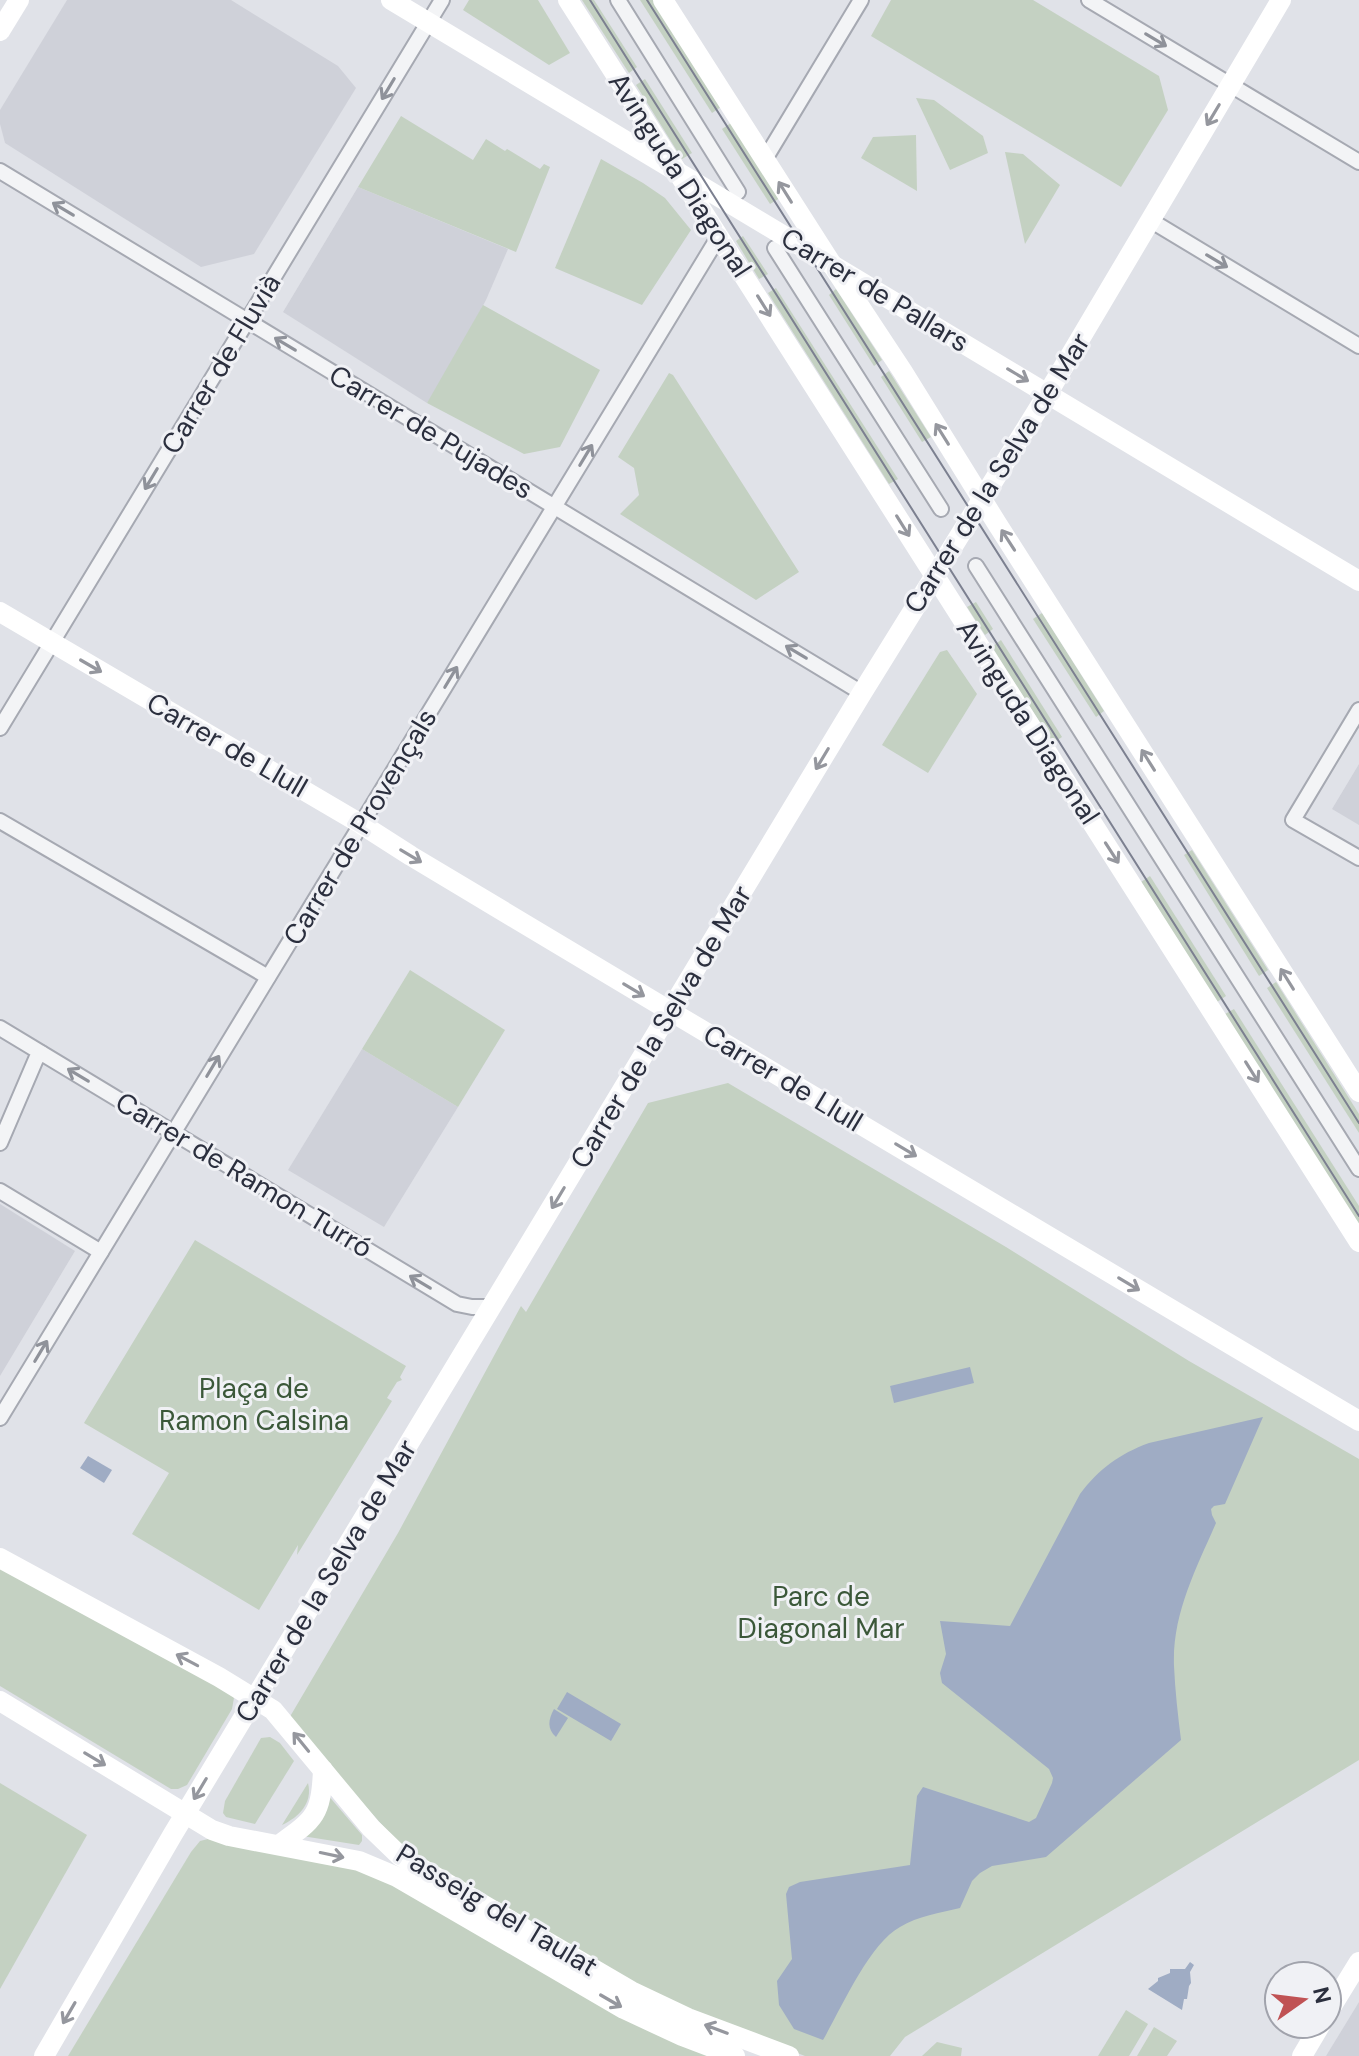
<svg xmlns="http://www.w3.org/2000/svg" width="1359" height="2056" font-family="'DM Sans',sans-serif">
	<rect width="100%" height="100%" fill="#e0e2e8"/>
	<g fill="#cfd1d9">
		<polygon points="67,0 231,0 338,66 356,88 254,254 201,267 5,143 0,124 0,110"/>
		<polygon points="358,187 508,249 486,300 442,381 427,403 283,312"/>
		<polygon points="1359,764 1359,825 1332,809"/>
		<polygon points="362,1049 458,1107 384,1227 288,1170"/>
		<polygon points="0,1204 75,1251 0,1376"/>
		<polygon points="1359,2002 1359,2056 1326,2056"/>
	</g>
	<g fill="#c4d1c2">
		<polygon points="469,0 538,0 570,53 549,65 463,10"/>
		<polygon points="582,0 594,0 637,67 629,73"/>
		<polygon points="640,0 654,0 721,107 712,113"/>
		<polygon points="891,0 1033,0 1159,76 1168,110 1121,187 871,36"/>
		<polygon points="645,79 692,153 682,159 636,85"/>
		<polygon points="916,98 934,100 983,136 988,153 950,170"/>
		<polygon points="401,116 473,160 486,139 505,151 507,149 540,169 544,164 550,167 516,252 358,187"/>
		<polygon points="731,123 780,198 770,204 722,129"/>
		<polygon points="916,135 917,191 861,158 873,137"/>
		<polygon points="1005,152 1023,154 1060,185 1025,244"/>
		<polygon points="601,159 643,183 665,198 691,230 642,305 555,268"/>
		<polygon points="743,236 768,274 759,279 736,241"/>
		<polygon points="776,288 898,479 889,484 768,293"/>
		<polygon points="836,289 882,360 874,366 829,295"/>
		<polygon points="483,305 600,370 560,447 524,454 427,403"/>
		<polygon points="889,371 931,437 922,442 881,377"/>
		<polygon points="669,373 673,375 799,572 756,600 620,514 639,495 634,468 618,457"/>
		<polygon points="976,602 993,629 985,635 967,607"/>
		<polygon points="1042,613 1104,711 1096,717 1033,619"/>
		<polygon points="1001,640 1062,737 1053,743 992,647"/>
		<polygon points="947,650 977,694 928,773 882,745 940,652"/>
		<polygon points="1192,850 1268,970 1259,976 1184,855"/>
		<polygon points="1150,876 1226,996 1217,1002 1141,882"/>
		<polygon points="410,970 505,1030 458,1107 362,1049"/>
		<polygon points="1276,982 1359,1114 1359,1133 1267,988"/>
		<polygon points="1234,1009 1359,1206 1359,1226 1225,1014"/>
		<polygon points="728,1083 1006,1247 1189,1361 1359,1459 1359,1760 905,2037 890,2056 805,2056 704,2017 639,1987 401,1846 288,1720 398,1533 521,1306 526,1312 648,1103"/>
		<polygon points="195,1240 406,1366 400,1377 402,1380 397,1382 387,1398 392,1401 297,1555 298,1545 259,1610 132,1534 169,1473 84,1423"/>
		<polygon points="0,1565 230,1693 234,1698 232,1709 187,1785 178,1789 171,1789 0,1686"/>
		<polygon points="270,1737 280,1743 294,1761 255,1824 226,1817 223,1813 225,1801 261,1738"/>
		<polygon points="0,1783 87,1835 0,1989"/>
		<path d="M308,1783C313,1803 299,1817 282,1825Z"/>
		<polygon points="327,1794 362,1835 362,1841 359,1845 302,1836"/>
		<polygon points="212,1838 358,1864 724,2056 68,2056 191,1852 200,1841"/>
		<polygon points="1126,2010 1148,2024 1129,2056 1098,2056"/>
		<polygon points="1154,2027 1177,2041 1167,2056 1137,2056"/>
		<polygon points="937,2042 962,2048 961,2056 922,2056"/>
	</g>
	<g fill="#9facc4">
		<polygon points="970,1367 974,1383 894,1403 890,1386"/>
		<path d="M1263,1417L1225,1504L1214,1506L1211,1509L1212,1515L1216,1523C1196,1569 1172,1614 1174,1666C1175,1690 1178,1716 1181,1740L1046,1857L992,1866L980,1873L972,1881L960,1908C940,1913 918,1916 900,1927C869,1944 841,2009 823,2040L794,2029L779,2005L777,1981L792,1959L786,1894L789,1887L800,1882L910,1865L917,1796L923,1787L1029,1822L1036,1818L1052,1783L1053,1778L1049,1769L942,1683L940,1673L946,1654L940,1621L1010,1626L1080,1494C1099,1469 1119,1454 1149,1443Z"/>
		<polygon points="88,1456 112,1470 104,1483 80,1468"/>
		<polygon points="567,1692 621,1724 611,1741 557,1709"/>
		<path d="M554,1709L568,1718L556,1737C547,1729 548,1720 554,1709Z"/>
		<polygon points="1190,1962 1194,1965 1190,1972 1191,1983 1189,1986 1187,1999 1184,1999 1182,2010 1148,1989 1158,1981 1158,1978 1170,1973 1170,1969 1185,1969"/>
	</g>
	<g fill="none" stroke-linecap="round" stroke-linejoin="round">
		<defs>
			<g id="street">
				<polyline points="618,0 738,192"/>
				<polyline points="1089,0 1359,162"/>
				<polyline points="765,159 861,0"/>
				<polyline points="0,171 862,693"/>
				<polyline points="1150,220 1359,346"/>
				<polyline points="775,248 941,509"/>
				<polyline points="976,566 1359,1169"/>
				<polyline points="1359,710 1293,820 1359,858"/>
				<polyline points="0,728 442,0"/>
				<polyline points="0,821 268,977"/>
				<polyline points="0,1028 457,1304 472,1307 492,1307"/>
				<polyline points="0,1143 36,1059 41,1053"/>
				<polyline points="0,1191 101,1252"/>
				<polyline points="0,1418 719,236"/>
			</g>
		</defs>
		<use href="#street" stroke="#a6a9b2" stroke-width="18"/>
		<use href="#street" stroke="#f3f4f6" stroke-width="14"/>
		<g stroke="#fff" stroke-width="20">
			<polyline points="391,0 1359,581"/>
			<polyline points="568,0 1359,1242"/>
			<polyline points="663,0 831,263 903,372 996,522 1359,1092"/>
			<polyline points="0,31 19,0"/>
			<polyline points="0,612 361,824 411,856 670,1011 1359,1421"/>
			<polyline points="0,1558 219,1677 273,1710 371,1828 400,1856 631,1991 688,2018 789,2056"/>
			<polyline points="0,1701 212,1830 229,1836 359,1861 397,1877 624,2009 682,2036 735,2056"/>
			<path d="M280,1844C315,1819 321,1815 323,1770"/>
			<polyline points="1327,2014 1359,1962"/>
			<polyline points="44,2056 173,1834 862,693 1048,393 1281,0"/>
			<polyline points="1302,2056 1321,2024"/>
		</g>
		<g stroke="#7c8090" stroke-width="2">
			<polyline points="590,0 1359,1216"/>
			<polyline points="647,0 1359,1123"/>
		</g>
	</g>
	<defs><path id="oneway-shaft" d="M-6 0H5M1.5-3L5.5 0L1.5 3" fill="none" stroke-width="1.6" stroke-linecap="round" stroke-linejoin="round" transform="scale(2)"/></defs>
	<g stroke="#8f929a">
		<use href="#oneway-shaft" transform="translate(1156 40) rotate(31)"/>
		<use href="#oneway-shaft" transform="translate(388 89) rotate(121)"/>
		<use href="#oneway-shaft" transform="translate(63 209) rotate(-149)"/>
		<use href="#oneway-shaft" transform="translate(1217 261) rotate(31)"/>
		<use href="#oneway-shaft" transform="translate(285 344) rotate(-149)"/>
		<use href="#oneway-shaft" transform="translate(586 455) rotate(-59)"/>
		<use href="#oneway-shaft" transform="translate(151 479) rotate(121)"/>
		<use href="#oneway-shaft" transform="translate(796 652) rotate(-149)"/>
		<use href="#oneway-shaft" transform="translate(451 677) rotate(-59)"/>
		<use href="#oneway-shaft" transform="translate(213 1066) rotate(-59)"/>
		<use href="#oneway-shaft" transform="translate(78 1075) rotate(-149)"/>
		<use href="#oneway-shaft" transform="translate(420 1282) rotate(-149)"/>
		<use href="#oneway-shaft" transform="translate(41 1351) rotate(-59)"/>
	</g>
	<g stroke="#95979e">
		<use href="#oneway-shaft" transform="translate(1213 115) rotate(121)"/>
		<use href="#oneway-shaft" transform="translate(785 192) rotate(-122)"/>
		<use href="#oneway-shaft" transform="translate(764 306) rotate(58)"/>
		<use href="#oneway-shaft" transform="translate(1018 375) rotate(31)"/>
		<use href="#oneway-shaft" transform="translate(942 434) rotate(-122)"/>
		<use href="#oneway-shaft" transform="translate(903 526) rotate(58)"/>
		<use href="#oneway-shaft" transform="translate(1008 540) rotate(-123)"/>
		<use href="#oneway-shaft" transform="translate(91 666) rotate(30)"/>
		<use href="#oneway-shaft" transform="translate(822 759) rotate(121)"/>
		<use href="#oneway-shaft" transform="translate(1148 760) rotate(-122)"/>
		<use href="#oneway-shaft" transform="translate(1112 853) rotate(57)"/>
		<use href="#oneway-shaft" transform="translate(411 856) rotate(31)"/>
		<use href="#oneway-shaft" transform="translate(1287 979) rotate(-122)"/>
		<use href="#oneway-shaft" transform="translate(634 990) rotate(31)"/>
		<use href="#oneway-shaft" transform="translate(1252 1072) rotate(58)"/>
		<use href="#oneway-shaft" transform="translate(906 1150) rotate(31)"/>
		<use href="#oneway-shaft" transform="translate(558 1198) rotate(121)"/>
		<use href="#oneway-shaft" transform="translate(1129 1284) rotate(31)"/>
		<use href="#oneway-shaft" transform="translate(187 1660) rotate(-152)"/>
		<use href="#oneway-shaft" transform="translate(301 1742) rotate(-129)"/>
		<use href="#oneway-shaft" transform="translate(95 1759) rotate(31)"/>
		<use href="#oneway-shaft" transform="translate(200 1789) rotate(121)"/>
		<use href="#oneway-shaft" transform="translate(332 1855) rotate(12)"/>
		<use href="#oneway-shaft" transform="translate(611 2001) rotate(30)"/>
		<use href="#oneway-shaft" transform="translate(69 2013) rotate(120)"/>
		<use href="#oneway-shaft" transform="translate(716 2029) rotate(-159)"/>
	</g>
	<g text-anchor="middle" dominant-baseline="central" stroke-width="6" stroke-linejoin="round" paint-order="stroke">
		<g font-size="28" fill="#2b2f3e" stroke="#f0f1f5">
			<text transform="translate(680 175) rotate(57)">Avinguda Diagonal</text>
			<text transform="translate(875 290) rotate(31)">Carrer de Pallars</text>
			<text transform="translate(221 364) rotate(-59)">Carrer de Fluvià</text>
			<text transform="translate(431 432) rotate(31)">Carrer de Pujades</text>
			<text transform="translate(997 473) rotate(-58)">Carrer de la Selva de Mar</text>
			<text transform="translate(1028 722) rotate(57)">Avinguda Diagonal</text>
			<text transform="translate(227 745) rotate(30)">Carrer de Llull</text>
			<text transform="translate(360 827) rotate(-59)">Carrer de Provençals</text>
			<text transform="translate(661 1027) rotate(-59)">Carrer de la Selva de Mar</text>
			<text transform="translate(783 1078) rotate(31)">Carrer de Llull</text>
			<text transform="translate(244 1175) rotate(31)">Carrer de Ramon Turró</text>
			<text transform="translate(326 1581) rotate(-59)">Carrer de la Selva de Mar</text>
			<text transform="translate(497 1910) rotate(31)">Passeig del Taulat</text>
		</g>
		<g font-size="28" fill="#3b5839" stroke="#f0f1f5">
			<text x="254" y="1388">Plaça de<tspan x="254" dy="32">Ramon Calsina</tspan></text>
			<text x="821" y="1596">Parc de<tspan x="821" dy="32">Diagonal Mar</tspan></text>
		</g>
	</g>
	<g transform="translate(1303 2000) rotate(76)"><circle r="38" fill="#f0f1f5" stroke="#a1a3ac" stroke-width="2"/>
	<path d="M0-6L14 30L0 20L-14 30Z" fill="#c05254"/>
	<text y="-12" font-size="22" font-weight="bold" text-anchor="middle" fill="#2b2f3e">N</text>
	</g>
</svg>
